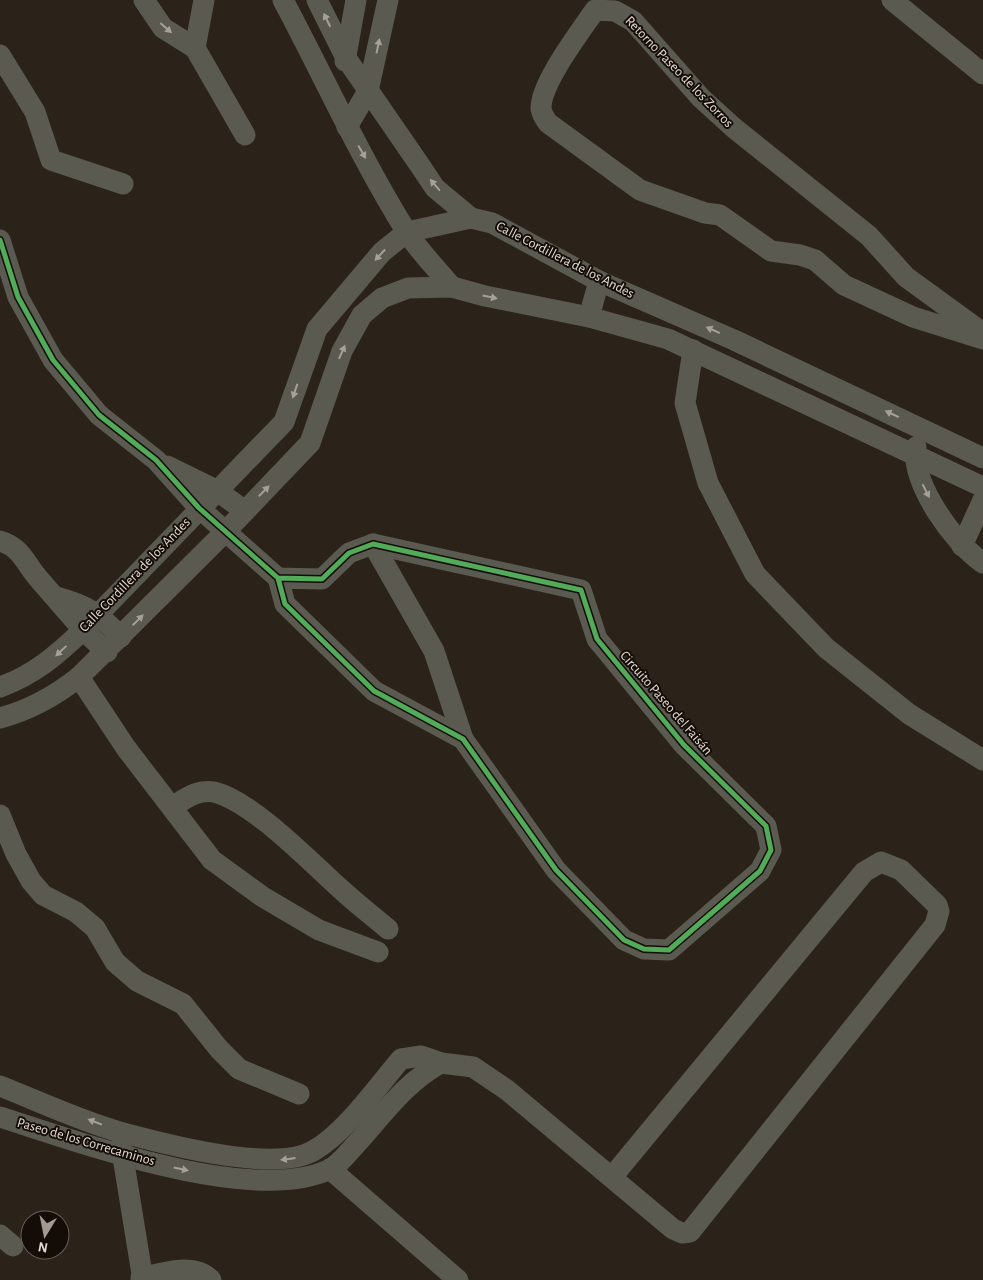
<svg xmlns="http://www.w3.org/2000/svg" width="983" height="1280" font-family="'Alegreya Sans',sans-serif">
	<rect width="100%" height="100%" fill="#2b221a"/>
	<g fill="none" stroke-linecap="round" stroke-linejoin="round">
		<g stroke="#5a5a50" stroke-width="21">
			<polyline points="144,0 163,28 195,48 245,135"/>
			<path d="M283,0C324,77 360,157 406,231C419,251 437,269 452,287"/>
			<polyline points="317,0 346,58 421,167 435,188 471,218"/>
			<polyline points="892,0 983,74"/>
			<polyline points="195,48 204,0"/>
			<polyline points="0,55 35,112 51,160 123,184"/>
			<polyline points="345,61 356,0"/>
			<polyline points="347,127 368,91 388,0"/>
			<polyline points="0,240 18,297 53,360 99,415 156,460 199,508 278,578 285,604 374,691 463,739 556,870 624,940 644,949 669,950 760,871 771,850 766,826 684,745 597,639 581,590 373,544 349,553 322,579 278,578"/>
			<polyline points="589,317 599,281"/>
			<path d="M983,333L906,277L869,236L734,128L701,98L633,21L615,11L595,10C580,32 540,84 541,109C542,114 545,119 548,123L640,190L705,213L720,215L771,251L800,255L815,260L844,285L913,317L983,339"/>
			<polyline points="693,350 685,403 708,483 755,574 826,648 909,714 983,760"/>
			<path d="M916,447C911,484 954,543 983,563"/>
			<polyline points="167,466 216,490 245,511"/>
			<path d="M0,541C21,547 25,563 38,578C60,603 81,630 107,652"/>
			<polyline points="373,544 434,651 463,739"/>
			<polyline points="962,546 983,500"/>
			<path d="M56,597C89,606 98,613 121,637"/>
			<polyline points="79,677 126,748 212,860 263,897 319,930 378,952"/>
			<path d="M0,687C34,675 57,655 83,630L284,422L317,329L382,252L407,232L471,218L492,223L599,281L734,340L983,458"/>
			<path d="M0,718C30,710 55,696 79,677L227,530L310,443L342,351L362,315L382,298L408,288L452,287L485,296L589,317L668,339L983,487"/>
			<path d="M172,807C185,799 197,789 214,792C254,802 312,864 344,892C358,905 373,916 388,929"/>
			<polyline points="0,815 16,854 31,881 43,895 76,912 95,928 115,962 137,981 183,1004 219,1049 239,1069 299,1094"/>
			<path d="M0,1086C38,1101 81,1121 120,1132C164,1144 274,1173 313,1151C345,1133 377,1087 401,1059L421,1056L441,1063L473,1067L507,1090L673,1229L682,1233L690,1232L935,925L939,911L937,905L901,870L881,862L864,872L612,1177"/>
			<path d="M0,1117C79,1142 251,1205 328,1170C340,1165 350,1150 359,1141C384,1113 407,1081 441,1063"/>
			<polyline points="121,1145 143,1280"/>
			<polyline points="330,1169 458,1280"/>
			<polyline points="0,1235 13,1246"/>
			<path d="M141,1278C161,1273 194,1262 211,1280"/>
		</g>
		<defs>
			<polyline id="cycleway" points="0,240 18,297 53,360 99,415 156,460 199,508 278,578 285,604 374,691 463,739 556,870 624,940 644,949 669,950 760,871 771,850 766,826 684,745 597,639 581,590 373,544 349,553 322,579 278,578"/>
		</defs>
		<use href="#cycleway" stroke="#140d07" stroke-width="8"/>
		<use href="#cycleway" stroke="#51ab58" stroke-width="5"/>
	</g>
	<defs><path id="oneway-solid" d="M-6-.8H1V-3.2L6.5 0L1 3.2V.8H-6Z" transform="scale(1.25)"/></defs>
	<g fill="#a6a198">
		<use href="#oneway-solid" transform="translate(327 20) rotate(-116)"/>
		<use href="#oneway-solid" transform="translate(166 28) rotate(41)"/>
		<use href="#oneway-solid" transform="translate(378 46) rotate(-78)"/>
		<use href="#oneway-solid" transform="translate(362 152) rotate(60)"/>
		<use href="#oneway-solid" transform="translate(435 185) rotate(-131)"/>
		<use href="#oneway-solid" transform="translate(380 255) rotate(133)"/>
		<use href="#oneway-solid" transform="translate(490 297) rotate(12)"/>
		<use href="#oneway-solid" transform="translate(713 330) rotate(-156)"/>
		<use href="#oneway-solid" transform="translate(342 352) rotate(-66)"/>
		<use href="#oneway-solid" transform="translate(295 391) rotate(109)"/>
		<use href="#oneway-solid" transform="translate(892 414) rotate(-155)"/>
		<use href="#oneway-solid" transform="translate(264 491) rotate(-46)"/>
		<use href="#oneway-solid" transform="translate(926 491) rotate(63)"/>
		<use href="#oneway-solid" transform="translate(138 620) rotate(-45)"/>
		<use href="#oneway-solid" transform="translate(61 651) rotate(137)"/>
		<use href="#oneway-solid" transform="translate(95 1122) rotate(-159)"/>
		<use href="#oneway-solid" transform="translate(288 1159) rotate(173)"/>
		<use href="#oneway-solid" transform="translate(181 1169) rotate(12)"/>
	</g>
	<g text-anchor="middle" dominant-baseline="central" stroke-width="4" stroke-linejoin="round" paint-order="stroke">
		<g font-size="14" fill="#e5dbd2" stroke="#140d07">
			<text transform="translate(679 72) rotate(46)">Retorno Paseo de los Zorros</text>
			<text transform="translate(565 260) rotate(27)">Calle Cordillera de los Andes</text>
			<text transform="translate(135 575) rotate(-46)">Calle Cordillera de los Andes</text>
			<text transform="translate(666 703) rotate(49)">Circuito Paseo del Faisán</text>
			<text transform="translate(86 1142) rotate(16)">Paseo de los Correcaminos</text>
		</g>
	</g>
	<g transform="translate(45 1235) rotate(190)"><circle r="24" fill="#140d07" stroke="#685f58"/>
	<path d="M0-4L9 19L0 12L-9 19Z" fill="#a49a92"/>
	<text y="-8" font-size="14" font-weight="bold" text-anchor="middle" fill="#e5dbd2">N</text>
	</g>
</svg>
